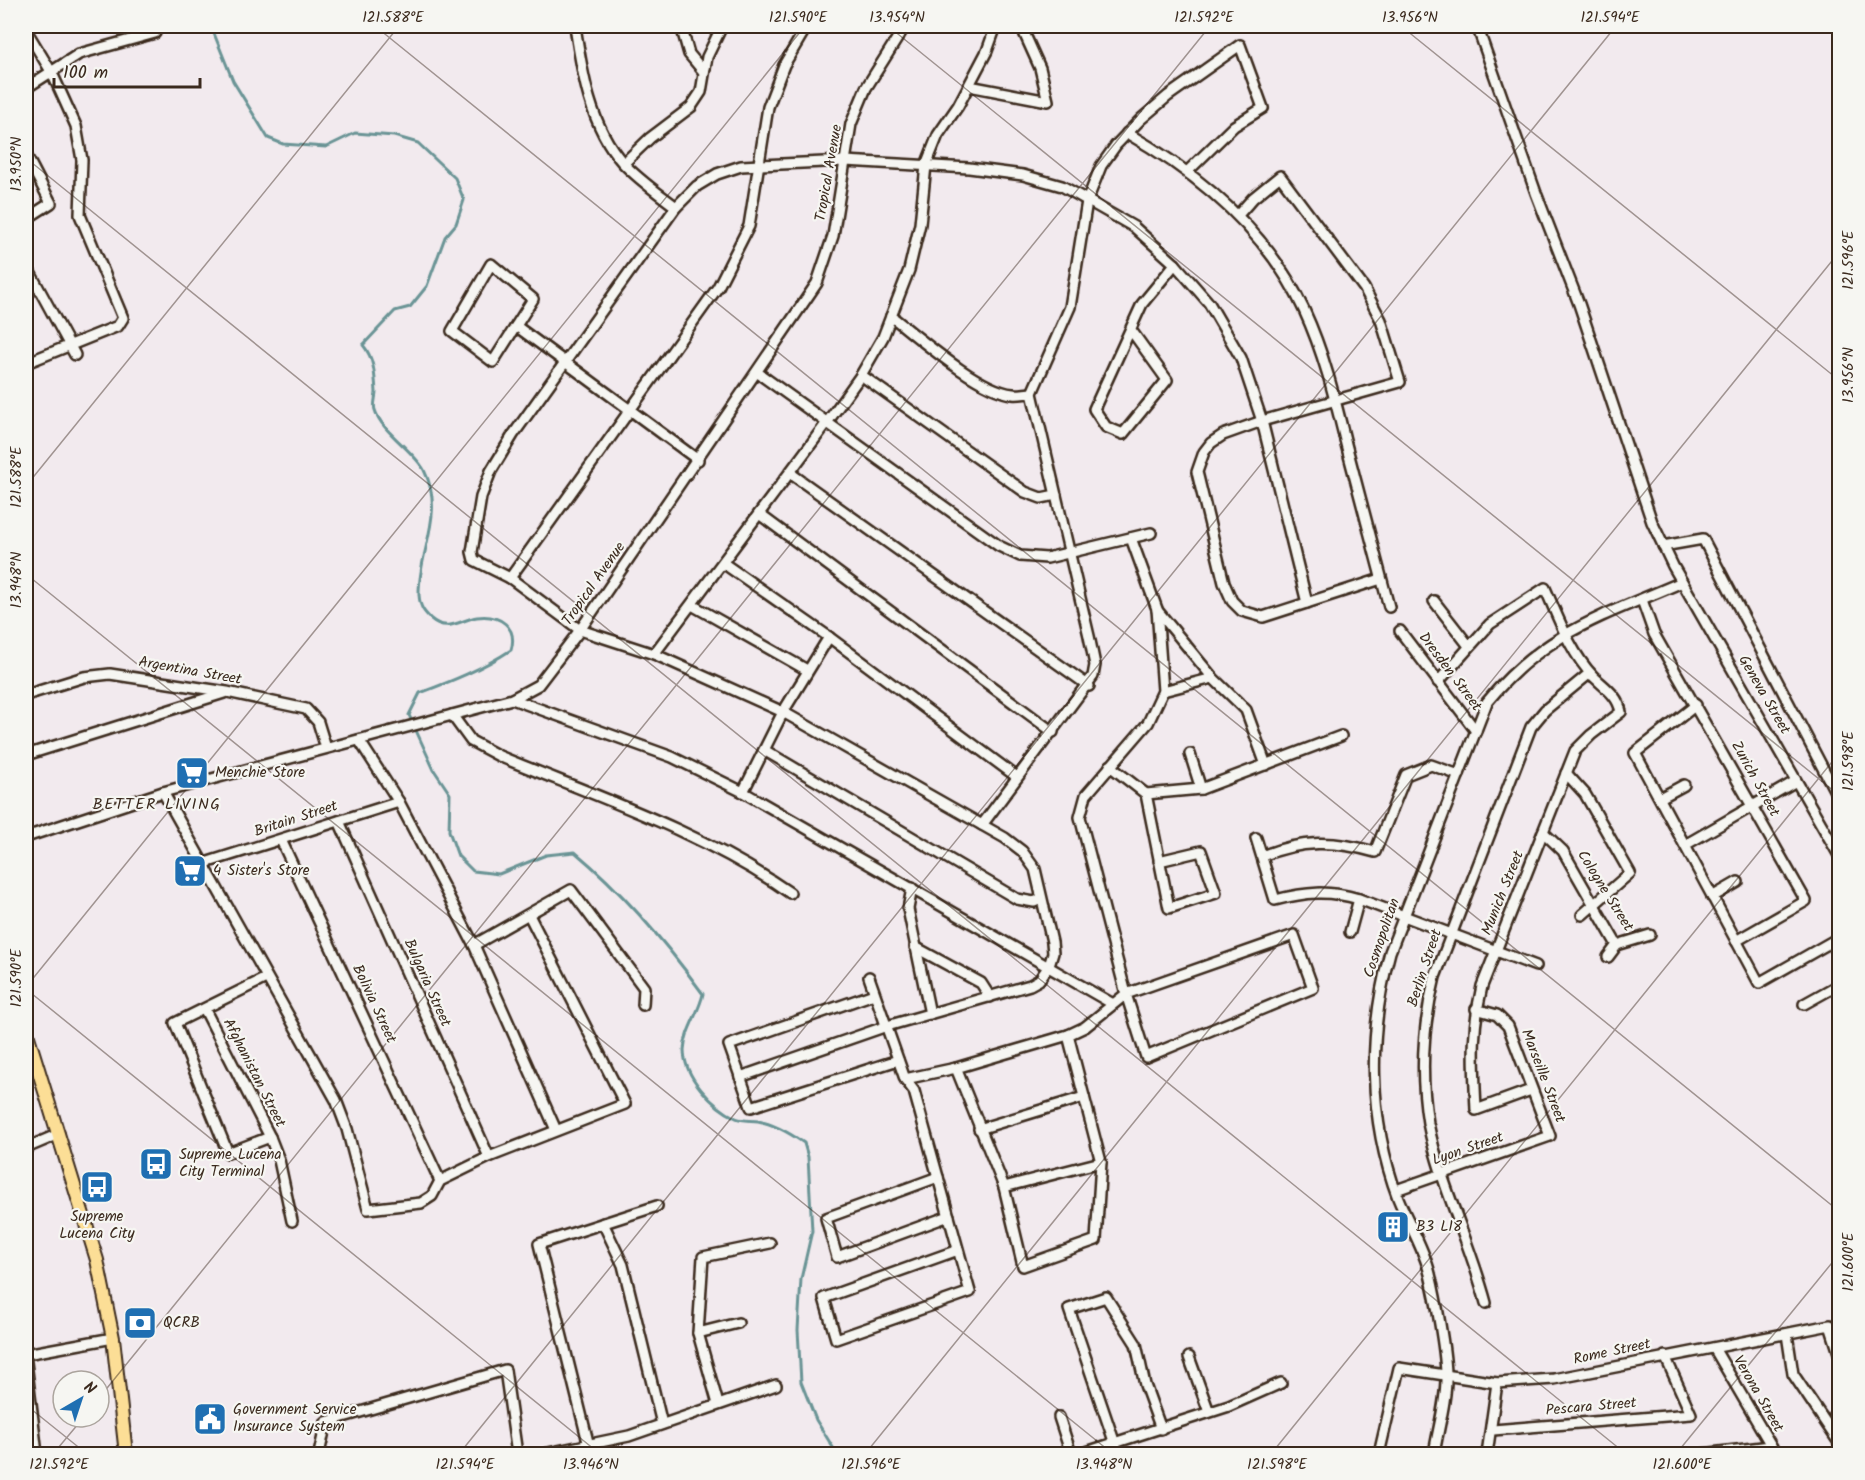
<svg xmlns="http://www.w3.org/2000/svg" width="1865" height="1480" font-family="Kalam,sans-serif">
	<rect width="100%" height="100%" fill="#f2eaee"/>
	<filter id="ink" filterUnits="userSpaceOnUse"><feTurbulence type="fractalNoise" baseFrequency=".0167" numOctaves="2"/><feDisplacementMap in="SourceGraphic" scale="12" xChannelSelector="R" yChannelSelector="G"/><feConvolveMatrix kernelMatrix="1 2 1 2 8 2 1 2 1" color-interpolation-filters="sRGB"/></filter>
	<g filter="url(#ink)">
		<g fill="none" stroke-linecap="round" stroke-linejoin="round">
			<path stroke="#6a9495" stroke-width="3" d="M211,26L233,81L268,138L283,144L326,147L355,133L394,136L418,143L455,178L464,200L456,224L445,237L427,286L410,307L395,311L363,345C374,358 375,375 376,392C376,397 373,405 375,410C381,431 414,451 424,470C446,514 418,551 419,595C420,607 423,611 431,619C447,633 460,620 477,617C500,614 518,627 511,650C482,669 452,681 420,693L409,715L434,770L450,794L449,831L458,856L473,871L499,874L546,855L575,852C624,893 666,943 703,994C699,1013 685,1030 684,1050C684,1077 713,1107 736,1118C742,1121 751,1120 758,1121C774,1124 791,1134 804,1143L808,1157L812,1231L801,1279L798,1330L801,1382L816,1420L837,1454"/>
			<defs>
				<g id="minor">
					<path d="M575,26C582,73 590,126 623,163C639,180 658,193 676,207"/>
					<polyline points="681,26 689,54 704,72"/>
					<polyline points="1477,26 1536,193 1579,304 1652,522 1673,566 1840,857"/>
					<polyline points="26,30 52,73 76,126 82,160 80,215 123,318 118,326 26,363"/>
					<polyline points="969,86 1048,101 1040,68 1021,26"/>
					<polyline points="26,88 79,54 155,33 152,26"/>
					<path d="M1127,133C1200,175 1268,232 1304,310C1324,353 1335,399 1346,444C1360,498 1375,553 1389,607"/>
					<polyline points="26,155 51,203 26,219"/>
					<polyline points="624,163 650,138 691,107 701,92 707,57 722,26"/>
					<polyline points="1238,215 1253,198 1280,176 1364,288 1381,320 1400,382 1262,421 1223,435 1211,443 1204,452 1197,472 1224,583 1232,601 1242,611 1263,617 1381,579"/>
					<polygon points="491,264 533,299 493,362 452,331"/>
					<polyline points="26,265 75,355"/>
					<path d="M891,316C919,338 979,391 1013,394C1019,395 1026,393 1032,393"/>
					<polyline points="516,326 698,460"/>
					<polyline points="1131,330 1167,380 1123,434 1106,427 1094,409 1142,304 1175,264"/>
					<polyline points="758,373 999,546 1020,556 1047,558 1151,533"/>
					<polyline points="861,375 1025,492 1041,498 1056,495"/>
					<polyline points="790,473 1089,686"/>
					<polyline points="759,514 1053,732"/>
					<polyline points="1663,546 1703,539 1840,801"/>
					<polyline points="723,563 829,637 1017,777"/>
					<polyline points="510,578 718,287 749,226 768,107 784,65 807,26"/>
					<polyline points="1642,600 1654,634 1806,901 1736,941"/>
					<polyline points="1434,601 1469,646"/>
					<polyline points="692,605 807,670"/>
					<polyline points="1157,610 1213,678 1246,710 1266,765"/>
					<polyline points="1400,631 1476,731"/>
					<polyline points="654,654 826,424 861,375 883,337 909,270 920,224 926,165 938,135 958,106 987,51 996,26"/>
					<path d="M1438,682L1490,624L1545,588C1558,617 1570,652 1593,676C1604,687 1618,695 1621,712L1591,735L1575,751L1482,986C1471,1033 1474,1063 1476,1110L1531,1090"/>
					<polyline points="1163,691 1213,678"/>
					<polyline points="26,695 84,677 110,674 227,692 306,709 318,722 326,748"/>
					<polyline points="512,699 672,757 743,792 1113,1004"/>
					<polyline points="1696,705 1635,753 1759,983 1840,937"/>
					<path d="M452,715L471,741L499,756C598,797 703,832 790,893"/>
					<polyline points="359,740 399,802 474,945 556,1130"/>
					<polyline points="764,750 1017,899 1034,902 1041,899"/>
					<polyline points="1190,754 1201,789"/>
					<polyline points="26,755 224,693"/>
					<polyline points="1110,766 1146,794 1169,908 1216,893 1201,851 1159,861"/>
					<polyline points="1566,773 1585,794 1630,873 1582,915"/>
					<polyline points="163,792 336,1100 347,1129 368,1209 421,1203 432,1196 440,1181 489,1157 625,1104 529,915"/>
					<polyline points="743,792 783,712 829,637"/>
					<polyline points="1146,794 1201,789 1341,736"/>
					<polyline points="1660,798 1684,785"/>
					<polyline points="339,821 489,1157"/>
					<polyline points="982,825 1093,676 1095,665 1089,636 1032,393 1070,307 1087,201 1101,166 1116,145 1141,119 1168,96 1240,45 1263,108 1234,126 1188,171"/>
					<polyline points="1543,832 1563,851 1617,945 1650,935"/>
					<polyline points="26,837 163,792 512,699 538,685 580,630 817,283 833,236 851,124 866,88 905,26"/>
					<path d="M1256,838L1275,900C1306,892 1328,890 1359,899L1536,966"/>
					<polyline points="281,840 440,1181"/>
					<polyline points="1685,845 1796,781"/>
					<path d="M1262,856C1301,840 1334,840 1375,852L1406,775L1431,765L1459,775"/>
					<polyline points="202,864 399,802"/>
					<polyline points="912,888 908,909 930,1014"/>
					<polyline points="1712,897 1738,882"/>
					<polyline points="1350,932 1359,899"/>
					<polyline points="474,945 571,890 644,988 643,1005"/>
					<polyline points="915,947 981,983 990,997"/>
					<polyline points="1608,957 1617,945"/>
					<polyline points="869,977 905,1079 914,1091 970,1292 836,1339 824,1298 958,1250"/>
					<polyline points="266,978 175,1023 228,1153 270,1137"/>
					<polyline points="874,994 729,1045 751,1107 898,1060"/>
					<polyline points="1804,1004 1840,984"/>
					<polyline points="205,1010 270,1137 279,1160 292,1221"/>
					<polyline points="956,1068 1004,1187 1023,1266 1096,1240 1101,1162 1068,1035"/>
					<polyline points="740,1077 887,1026 1030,985 1039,980 1049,966 1053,953 1052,942 1035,869 1022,851 1005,838 783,712 654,654 580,630 510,578 474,560 472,552 481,497 491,471 513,435 676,207 697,186 717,174 741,166 845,161 969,168 1023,175 1062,186 1134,227 1175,264 1209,303 1241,358 1262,421 1307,603"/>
					<polyline points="905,1079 956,1068 1068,1035 1085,1027 1126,994 1294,935 1313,988 1146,1057 1126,994 1080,817 1086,795 1148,723 1163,691 1157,609 1131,538"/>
					<polyline points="979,1129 1084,1097"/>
					<polyline points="26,1148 59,1134"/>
					<polyline points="938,1177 826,1218 837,1257 949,1216"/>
					<polyline points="1004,1187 1101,1162"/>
					<polyline points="1396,1190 1550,1136 1508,1026 1497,1015 1476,1009"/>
					<polyline points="603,1223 623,1265 662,1424"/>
					<path d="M1486,1303C1470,1242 1440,1184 1428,1123C1420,1074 1423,1024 1435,977L1531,727L1545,710L1590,673"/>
					<polyline points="698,1333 738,1323"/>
					<polyline points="1787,1334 1793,1374 1840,1444"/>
					<polyline points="1714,1348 1776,1454"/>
					<polyline points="26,1354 113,1338"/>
					<polyline points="1189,1357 1209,1412"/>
					<polyline points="26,1362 37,1454"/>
					<polyline points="718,1404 698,1333 703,1257 770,1243"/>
					<polyline points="1059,1417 1071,1454"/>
					<polyline points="1493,1430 1691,1414 1665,1356"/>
					<polyline points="1115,1444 1069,1309 1106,1297 1136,1344 1145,1385 1161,1429"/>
					<polyline points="589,1446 539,1244 657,1206"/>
					<polyline points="319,1454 326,1422 505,1370 517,1454"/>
					<polyline points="543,1454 629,1436 776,1385"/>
					<polyline points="1080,1454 1229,1406 1281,1383"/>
					<polyline points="1379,1454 1399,1368 1497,1383 1554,1379 1830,1325 1840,1356"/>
					<path d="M1434,1454C1438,1429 1447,1399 1446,1373C1445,1348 1436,1299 1430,1274C1424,1248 1408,1223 1398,1198C1368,1118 1368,1033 1390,952L1487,702C1544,632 1604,616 1682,582"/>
					<polyline points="1487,1454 1497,1383"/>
					<polyline points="1702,1454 1771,1446"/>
				</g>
				<polyline id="major" points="26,1030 97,1260 113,1338 126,1454"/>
			</defs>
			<use href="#minor" stroke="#3b2a1e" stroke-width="14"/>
			<use href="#major" stroke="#3b2a1e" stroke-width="16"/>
			<use href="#minor" stroke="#f6f6f2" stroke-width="9"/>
			<use href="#major" stroke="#fcde96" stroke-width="12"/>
		</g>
	</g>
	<path fill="none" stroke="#3b2a1e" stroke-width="1.5" stroke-opacity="0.45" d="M375,26L1840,1212M888,26L1840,796M1401,26L1840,381M26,158L1626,1454M26,486L399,26M26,574L1113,1454M26,987L805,26M26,989L600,1454M99,1398L1210,26M26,1405L87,1454M53,1454L84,1417M459,1454L1616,26M865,1454L1840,251M1271,1454L1840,752M1676,1454L1840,1253"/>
	<defs>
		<symbol id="supermarket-square" viewBox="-11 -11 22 22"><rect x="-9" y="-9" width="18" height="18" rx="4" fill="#1f6fb2" stroke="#f6f6f2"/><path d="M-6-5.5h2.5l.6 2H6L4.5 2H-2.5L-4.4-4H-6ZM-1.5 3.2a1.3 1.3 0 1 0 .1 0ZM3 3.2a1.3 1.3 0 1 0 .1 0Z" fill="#fff"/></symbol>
		<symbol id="bus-square" viewBox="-11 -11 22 22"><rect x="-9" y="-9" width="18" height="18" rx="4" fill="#1f6fb2" stroke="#f6f6f2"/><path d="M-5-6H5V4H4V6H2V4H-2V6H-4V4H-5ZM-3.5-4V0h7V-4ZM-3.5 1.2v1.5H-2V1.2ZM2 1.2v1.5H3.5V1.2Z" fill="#fff"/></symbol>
		<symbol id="building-square" viewBox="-11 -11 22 22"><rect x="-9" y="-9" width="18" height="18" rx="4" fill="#1f6fb2" stroke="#f6f6f2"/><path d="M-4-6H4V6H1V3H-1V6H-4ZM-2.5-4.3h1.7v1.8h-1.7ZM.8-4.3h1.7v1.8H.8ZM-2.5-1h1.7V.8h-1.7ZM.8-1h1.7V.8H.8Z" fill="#fff"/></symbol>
		<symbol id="bank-square" viewBox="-11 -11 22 22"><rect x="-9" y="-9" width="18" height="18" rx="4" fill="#1f6fb2" stroke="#f6f6f2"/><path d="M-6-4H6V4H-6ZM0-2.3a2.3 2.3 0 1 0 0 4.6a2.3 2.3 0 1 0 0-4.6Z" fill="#fff"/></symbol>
		<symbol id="civic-square" viewBox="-11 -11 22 22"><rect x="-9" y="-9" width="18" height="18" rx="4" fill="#1f6fb2" stroke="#f6f6f2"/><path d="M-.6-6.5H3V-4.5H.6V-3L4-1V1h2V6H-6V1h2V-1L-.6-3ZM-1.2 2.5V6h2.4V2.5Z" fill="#fff"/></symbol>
	</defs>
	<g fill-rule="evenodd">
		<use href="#supermarket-square" x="173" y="754" width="38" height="38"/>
		<use href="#supermarket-square" x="171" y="852" width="38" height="38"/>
		<use href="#bus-square" x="137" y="1145" width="38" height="38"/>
		<use href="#bus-square" x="78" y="1168" width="38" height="38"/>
		<use href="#building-square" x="1374" y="1208" width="38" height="38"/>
		<use href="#bank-square" x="121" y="1304" width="38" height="38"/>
		<use href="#civic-square" x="191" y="1400" width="38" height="38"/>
	</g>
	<g text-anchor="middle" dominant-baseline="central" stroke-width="4.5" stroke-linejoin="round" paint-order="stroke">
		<g font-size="15" fill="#3b2a1e" stroke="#f6f6f2">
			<text transform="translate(829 173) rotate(-80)">Tropical Avenue</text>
			<text transform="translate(594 584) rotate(-55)">Tropical Avenue</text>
			<text transform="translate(190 671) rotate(10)">Argentina Street</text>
			<text transform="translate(1450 672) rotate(53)">Dresden Street</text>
			<text transform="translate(1764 695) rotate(60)">Geneva Street</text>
			<text transform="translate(1755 779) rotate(61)">Zurich Street</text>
			<text transform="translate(296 819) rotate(-18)">Britain Street</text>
			<text transform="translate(1605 891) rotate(58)">Cologne Street</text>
			<text transform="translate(1503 893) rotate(-68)">Munich Street</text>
			<text transform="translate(1382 938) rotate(-71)">Cosmopolitan</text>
			<text transform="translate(1425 968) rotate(-72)">Berlin Street</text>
			<text transform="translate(427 983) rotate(66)">Bulgaria Street</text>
			<text transform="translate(374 1004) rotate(65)">Bolivia Street</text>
			<text transform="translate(254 1073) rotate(63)">Afghanistan Street</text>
			<text transform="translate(1543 1076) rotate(69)">Marseille Street</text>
			<text transform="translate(1468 1149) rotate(-19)">Lyon Street</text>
			<text transform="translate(1612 1352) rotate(-12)">Rome Street</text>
			<text transform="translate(1758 1394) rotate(60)">Verona Street</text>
			<text transform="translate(1591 1407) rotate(-5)">Pescara Street</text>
		</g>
		<g font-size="15" fill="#3b2a1e" stroke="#f6f6f2" text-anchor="start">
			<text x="215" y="773">Menchie Store</text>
			<text x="213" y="871">4 Sister's Store</text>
			<text x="179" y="1155">Supreme Lucena<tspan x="179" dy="17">City Terminal</tspan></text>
			<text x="97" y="1217" text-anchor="middle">Supreme<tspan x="97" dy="17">Lucena City</tspan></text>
			<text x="1416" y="1227">B3 L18</text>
			<text x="163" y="1323">QCRB</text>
			<text x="233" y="1410">Government Service<tspan x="233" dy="17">Insurance System</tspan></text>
		</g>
		<g font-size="16" letter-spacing="1.5" fill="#3b2a1e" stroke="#f6f6f2">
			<text x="157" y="804">BETTER LIVING</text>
		</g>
	</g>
	<rect width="1865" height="1480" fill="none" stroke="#f6f6f2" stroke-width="66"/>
	<g transform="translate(81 1399) rotate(39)"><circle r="28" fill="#f6f6f2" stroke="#aba49d" stroke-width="1.5"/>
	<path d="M0-4.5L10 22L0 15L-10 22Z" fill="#1f6fb2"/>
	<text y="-9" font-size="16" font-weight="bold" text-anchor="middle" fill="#3b2a1e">N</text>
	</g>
	<path d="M54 78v9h146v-9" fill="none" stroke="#3b2a1e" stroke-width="3"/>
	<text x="63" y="78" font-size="18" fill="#3b2a1e" stroke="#f6f6f2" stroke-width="4.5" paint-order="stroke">100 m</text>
	<rect x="33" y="33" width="1799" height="1414" fill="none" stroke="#3b2a1e" stroke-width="2"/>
	<g font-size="15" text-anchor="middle" fill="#3b2a1e">
		<text x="393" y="22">121.588°E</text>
		<text x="798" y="22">121.590°E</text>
		<text x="897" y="22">13.954°N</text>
		<text x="1204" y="22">121.592°E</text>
		<text x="1410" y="22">13.956°N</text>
		<text x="1610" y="22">121.594°E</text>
		<text transform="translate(16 164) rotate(-90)" y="5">13.950°N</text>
		<text transform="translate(1848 260) rotate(-90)" y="5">121.596°E</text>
		<text transform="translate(1848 375) rotate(-90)" y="5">13.956°N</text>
		<text transform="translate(16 477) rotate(-90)" y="5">121.588°E</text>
		<text transform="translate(16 580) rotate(-90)" y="5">13.948°N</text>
		<text transform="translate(1848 761) rotate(-90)" y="5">121.598°E</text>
		<text transform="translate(16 978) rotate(-90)" y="5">121.590°E</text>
		<text transform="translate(1848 1262) rotate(-90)" y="5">121.600°E</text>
		<text x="59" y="1469">121.592°E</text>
		<text x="465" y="1469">121.594°E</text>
		<text x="591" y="1469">13.946°N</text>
		<text x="871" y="1469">121.596°E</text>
		<text x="1104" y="1469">13.948°N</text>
		<text x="1277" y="1469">121.598°E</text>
		<text x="1682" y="1469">121.600°E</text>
	</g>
</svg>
